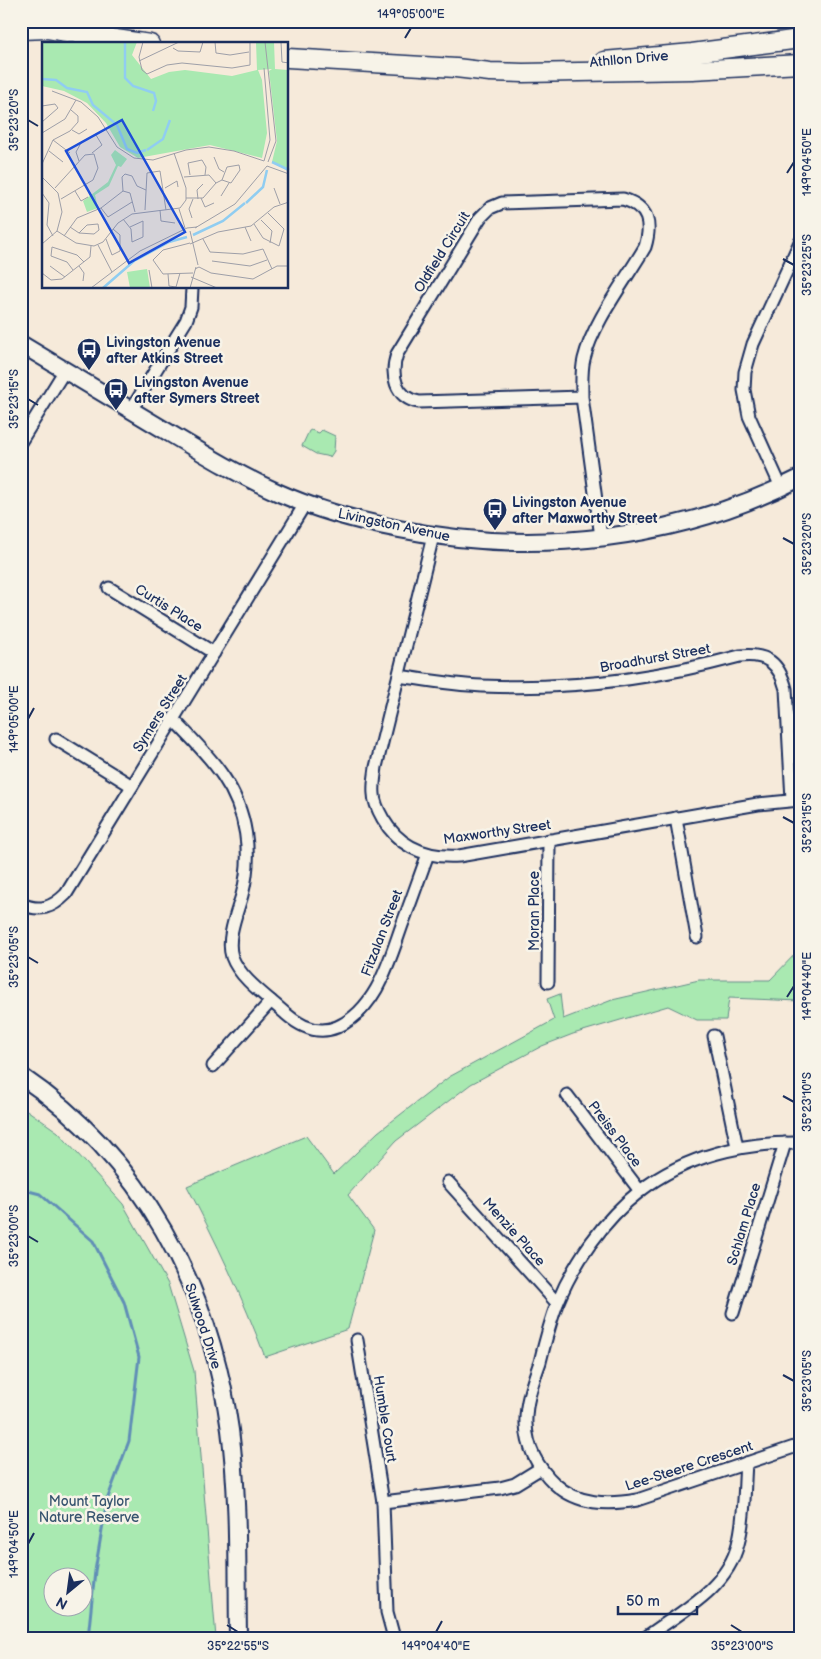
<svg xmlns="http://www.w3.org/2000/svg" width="821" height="1659" font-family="'Balsamiq Sans',sans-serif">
	<rect width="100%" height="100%" fill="#f6eada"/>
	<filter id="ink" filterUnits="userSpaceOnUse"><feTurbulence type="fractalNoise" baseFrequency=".02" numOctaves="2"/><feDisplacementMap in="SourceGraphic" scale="10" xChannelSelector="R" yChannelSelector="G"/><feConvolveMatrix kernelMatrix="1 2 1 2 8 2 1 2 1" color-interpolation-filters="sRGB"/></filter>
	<g filter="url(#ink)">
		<g fill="#a9e9b1" stroke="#628c88" fill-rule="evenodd">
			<polygon points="311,430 319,433 322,430 335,436 334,451 330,457 316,454 302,446 309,431"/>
			<path d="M800,949V1001L729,998L726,1020H697L668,1006L573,1034L542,1046L471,1084L396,1141L348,1195L374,1230L348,1329L265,1357C243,1298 216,1241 187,1186L306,1136L334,1174L378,1132L449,1077L554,1020L547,999L560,994L563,1019L612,1000L699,980H770Z"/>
			<path d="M21,1106L58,1132L123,1204L168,1284L194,1371L216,1638H21ZM82,1576V1606H52V1576Z"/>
		</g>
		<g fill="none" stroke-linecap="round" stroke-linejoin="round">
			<polyline stroke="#618eb6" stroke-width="3" points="21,1189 40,1194 93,1241 124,1302 139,1357 129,1441 107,1500 95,1571 88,1638"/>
			<defs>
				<g id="street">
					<path d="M582,397L419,402C395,398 390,374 397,354L480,218L490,208L502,203L623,199C649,207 652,224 645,247C626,280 593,322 584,359C581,371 582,384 582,397L601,537"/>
					<polyline points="131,410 186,321 191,307 192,288"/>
					<polyline points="21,441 65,370"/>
					<polyline points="781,487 749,416 744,390 745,372 753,344 800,242"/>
					<path d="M433,536L376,767C375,776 373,785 374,794C374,803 379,812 383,819C400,848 427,858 459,856L758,804L800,800"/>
					<polyline points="109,588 214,653"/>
					<path d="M399,676C426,680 454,685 482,686C570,690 655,679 740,656C767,653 779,663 786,689L792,800"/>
					<path d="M173,719C190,737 209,755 223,776C247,811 253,854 242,895C237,913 226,938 232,957C240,979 269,998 286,1014C301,1027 318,1035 337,1027C376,1010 389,962 402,925C411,902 419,878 428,854"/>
					<polyline points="56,739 132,786"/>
					<polyline points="676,818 697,937"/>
					<path d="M21,904C40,912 52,908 66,894L305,504"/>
					<polyline points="548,982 549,840"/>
					<polyline points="714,1036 737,1147"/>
					<polyline points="213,1066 271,1001"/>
					<polyline points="567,1095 640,1191"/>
					<path d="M800,1143C744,1142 685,1156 640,1191C604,1219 574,1262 557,1304C550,1322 545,1342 540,1362C533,1382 525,1403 526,1424C527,1448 538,1468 555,1484C578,1505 608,1505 637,1500L800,1445"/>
					<polyline points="448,1182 557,1303"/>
					<polyline points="733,1313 785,1143"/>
					<polyline points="357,1340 383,1502"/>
					<polyline points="394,1638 387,1612 383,1502 500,1488 515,1484 541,1468"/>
					<path d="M645,1638C680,1612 727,1589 738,1544C745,1518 744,1489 746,1463"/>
				</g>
				<g id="secondary">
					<path d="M21,344C64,370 107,396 151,422C193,447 234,473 279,493C317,510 358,521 399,529C534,556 677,541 800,478"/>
					<path d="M21,1076C142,1158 210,1287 230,1430C239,1498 237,1569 238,1638"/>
				</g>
				<g id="primary">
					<polyline points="21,30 47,29 150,44"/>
					<polyline points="288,58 456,68 490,72 523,73 692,70 800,64"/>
					<polyline points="604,61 692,53 800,39"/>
				</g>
			</defs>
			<use href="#street" stroke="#1b2f5e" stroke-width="15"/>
			<use href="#secondary" stroke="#1b2f5e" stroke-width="20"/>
			<use href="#primary" stroke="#1b2f5e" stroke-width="21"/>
			<use href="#street" stroke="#f7f3e8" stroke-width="11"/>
			<use href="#secondary" stroke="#f7f3e8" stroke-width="16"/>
			<use href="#primary" stroke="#f7f3e8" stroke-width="18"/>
		</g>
	</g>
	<path fill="none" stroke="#1b2f5e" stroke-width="2" d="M405,38L411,28M28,120L38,126M787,173L794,162M783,259L794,265M28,399L38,405M783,538L794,544M28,719L34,708M783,817L794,823M28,957L38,963M787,997L794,986M783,1096L794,1102M28,1236L38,1242M783,1375L794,1381M28,1544L34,1533M227,1625L238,1632M731,1625L742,1632M436,1632L442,1621"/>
	<defs>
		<symbol id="bus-pin" viewBox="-11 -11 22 30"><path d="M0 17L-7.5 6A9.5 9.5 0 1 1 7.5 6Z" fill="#1b2f5e" stroke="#f7f3e8"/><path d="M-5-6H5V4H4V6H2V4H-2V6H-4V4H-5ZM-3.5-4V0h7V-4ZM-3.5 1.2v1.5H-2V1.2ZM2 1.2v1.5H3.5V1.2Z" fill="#fff"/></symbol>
	</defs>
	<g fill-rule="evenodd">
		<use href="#bus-pin" x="75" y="336" width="28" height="38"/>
		<use href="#bus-pin" x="102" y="376" width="28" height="38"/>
		<use href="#bus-pin" x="481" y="496" width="28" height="38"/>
	</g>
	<g text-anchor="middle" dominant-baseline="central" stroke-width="5" stroke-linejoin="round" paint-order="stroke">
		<g font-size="14" fill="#1b2f5e" stroke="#f7f3e8">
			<text transform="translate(629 59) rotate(-5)">Athllon Drive</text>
			<text transform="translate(442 252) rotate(-58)">Oldfield Circuit</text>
			<text transform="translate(394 525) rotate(12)">Livingston Avenue</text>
			<text transform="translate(169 608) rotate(32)">Curtis Place</text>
			<text transform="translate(655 658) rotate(-10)">Broadhurst Street</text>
			<text transform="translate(160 713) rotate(-58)">Symers Street</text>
			<text transform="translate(497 832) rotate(-8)">Maxworthy Street</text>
			<text transform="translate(534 911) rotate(-90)">Moran Place</text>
			<text transform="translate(382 933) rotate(-69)">Fitzalan Street</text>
			<text transform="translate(615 1134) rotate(53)">Preiss Place</text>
			<text transform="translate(744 1224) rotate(-73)">Schlam Place</text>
			<text transform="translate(514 1232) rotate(48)">Menzie Place</text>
			<text transform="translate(203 1326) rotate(72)">Sulwood Drive</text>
			<text transform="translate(385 1419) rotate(81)">Humble Court</text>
			<text transform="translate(689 1466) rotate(-18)">Lee-Steere Crescent</text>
		</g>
		<g font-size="14" font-weight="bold" fill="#1b2f5e" stroke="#f7f3e8" text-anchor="start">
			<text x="106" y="342">Livingston Avenue<tspan x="106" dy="16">after Atkins Street</tspan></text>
			<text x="134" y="382">Livingston Avenue<tspan x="134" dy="16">after Symers Street</tspan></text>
			<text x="512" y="502">Livingston Avenue<tspan x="512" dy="16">after Maxworthy Street</tspan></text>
		</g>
		<g font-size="14" fill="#37546f" stroke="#f7f3e8">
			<text x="89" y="1501">Mount Taylor<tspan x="89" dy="16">Nature Reserve</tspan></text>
		</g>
	</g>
	<g transform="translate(42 42)">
		<rect width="246" height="246" fill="#f6eada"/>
		<path d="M0,0H95L90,13L109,37L127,30L143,28L190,34L215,28L214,0H232L233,27L246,28V129L230,120L235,99L227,29L230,27L216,28L220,38L225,91L220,116L168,103L96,116L78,105L64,81L45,61L22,49L0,44ZM73,108L85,117L79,125L76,124L67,144L53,153L56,166L45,170L41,159L66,140L74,123L69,113ZM105,227L108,246H88L85,230Z" fill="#a9e9b1"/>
		<path fill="none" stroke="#90cdf1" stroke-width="2.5" d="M83,0V36L91,44L112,51L114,59L111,69M0,37L14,38L25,46L45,50L51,63L75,83L85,107L95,111L104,108M105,108L121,97L128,78M230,120L247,128M204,161L221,145L225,128M151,193L181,179L203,161M61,246L92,219L127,200L145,195"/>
		<path fill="none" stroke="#9e9fa8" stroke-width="1" d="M101,0L97,15L100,28L105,32L125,23L140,21L190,26L208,23V0M173,0L174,11L188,13L207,10M223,0L234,99L226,120M239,0L240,20L247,21M131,6L136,9L158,10L161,0M97,19L137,0M222,26L228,98L222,119M10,49L39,60L56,75L75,105L92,116L111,118L144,108L167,105L192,109L222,119M0,64L13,62L16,66L0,80M30,88L37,92L45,87M0,91L23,77L34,58M11,98L28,111M7,109L21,120M50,111L60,103L54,93M172,115L177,127L182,130M37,119L34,110L40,99M0,122L11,98L28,89L36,80V74L29,68M225,124L247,132M148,133L146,121L160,118L164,125L163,133M0,135L16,151L20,170L15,189L0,202M142,135L167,133L174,141L161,156H144M174,141L180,138L185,125L197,123L198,128L189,141L180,138M13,146L43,113L52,112L56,126L51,138L19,157M123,146L135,139L136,145M232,146L238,162M33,149L39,159L46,155M81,149L80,135L83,132L90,134L95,144L104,148M0,151L7,161L5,183L11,194M179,154L187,141M159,156L163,165L172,161M156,157L155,148L161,142M59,166L66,175L90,160M137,167L143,186M103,168L105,131L118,129L124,168M118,168L119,179L133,181M150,176L147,167L151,157M81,177L89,187L90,200L101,195V179L88,185M219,178L230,189L228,201M212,182L221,196L237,204L242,187L226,171M28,185L37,191L45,183L56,182L57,188L52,192L37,191M203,185L209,199M153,186L193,162L225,124M15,189L34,201L52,204L61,200L76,181L90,172L138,166L144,158V146L132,111M148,189L156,223M22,194L35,176L59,166L81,149L88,151L93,170M64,197L70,213L78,209V193L71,187M161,197L168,210L201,212L221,207L230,227M148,201L121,208L111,218L121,232L151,231M148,202L176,190L209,184L232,165L247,160M56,203L70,230M170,219L208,224L225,218M8,224L23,235M37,224L42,231L41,239M153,227L157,225L169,231L211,237L235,224H247M31,228L25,220L9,214L10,205L35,213L42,220M107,228L110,246M0,231L9,238L20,237L48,215L49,204M126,232L127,244L134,245L138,231M149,235L175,246M49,246L98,209L145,186L155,185M148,246L154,225"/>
		<path fill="#1d4ed8" fill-opacity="0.15" stroke="#1d4ed8" stroke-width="2.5" d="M80,78L143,190L87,221L24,109Z"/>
		<rect width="246" height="246" fill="none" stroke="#1b2f5e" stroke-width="2.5"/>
	</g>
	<rect width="821" height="1659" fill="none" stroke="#f7f3e8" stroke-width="55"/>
	<g transform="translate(68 1592) rotate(209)"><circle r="24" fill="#f7f3e8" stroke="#9fa5b1"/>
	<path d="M0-4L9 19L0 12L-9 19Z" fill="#1b2f5e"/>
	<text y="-8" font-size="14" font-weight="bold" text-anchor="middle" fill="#1b2f5e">N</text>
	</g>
	<path d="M618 1606v8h79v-8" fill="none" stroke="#1b2f5e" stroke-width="2.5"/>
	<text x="626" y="1606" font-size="15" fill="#1b2f5e" stroke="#f7f3e8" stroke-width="4" paint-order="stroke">50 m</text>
	<rect x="28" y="28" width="766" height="1604" fill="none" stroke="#1b2f5e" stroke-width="2"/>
	<g font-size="12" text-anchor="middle" fill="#1b2f5e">
		<text x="411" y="18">149°05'00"E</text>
		<text transform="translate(14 120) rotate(-90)" y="4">35°23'20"S</text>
		<text transform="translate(807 162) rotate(-90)" y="4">149°04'50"E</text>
		<text transform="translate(807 265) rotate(-90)" y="4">35°23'25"S</text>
		<text transform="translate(14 399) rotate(-90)" y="4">35°23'15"S</text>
		<text transform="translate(807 544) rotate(-90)" y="4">35°23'20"S</text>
		<text transform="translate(14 719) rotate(-90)" y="4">149°05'00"E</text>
		<text transform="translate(807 823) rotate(-90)" y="4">35°23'15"S</text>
		<text transform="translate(14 957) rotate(-90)" y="4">35°23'05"S</text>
		<text transform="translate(807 986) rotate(-90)" y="4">149°04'40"E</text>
		<text transform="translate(807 1102) rotate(-90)" y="4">35°23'10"S</text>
		<text transform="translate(14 1236) rotate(-90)" y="4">35°23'00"S</text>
		<text transform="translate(807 1381) rotate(-90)" y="4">35°23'05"S</text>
		<text transform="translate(14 1544) rotate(-90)" y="4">149°04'50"E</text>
		<text x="238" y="1650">35°22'55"S</text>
		<text x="436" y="1650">149°04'40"E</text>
		<text x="742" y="1650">35°23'00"S</text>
	</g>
</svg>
